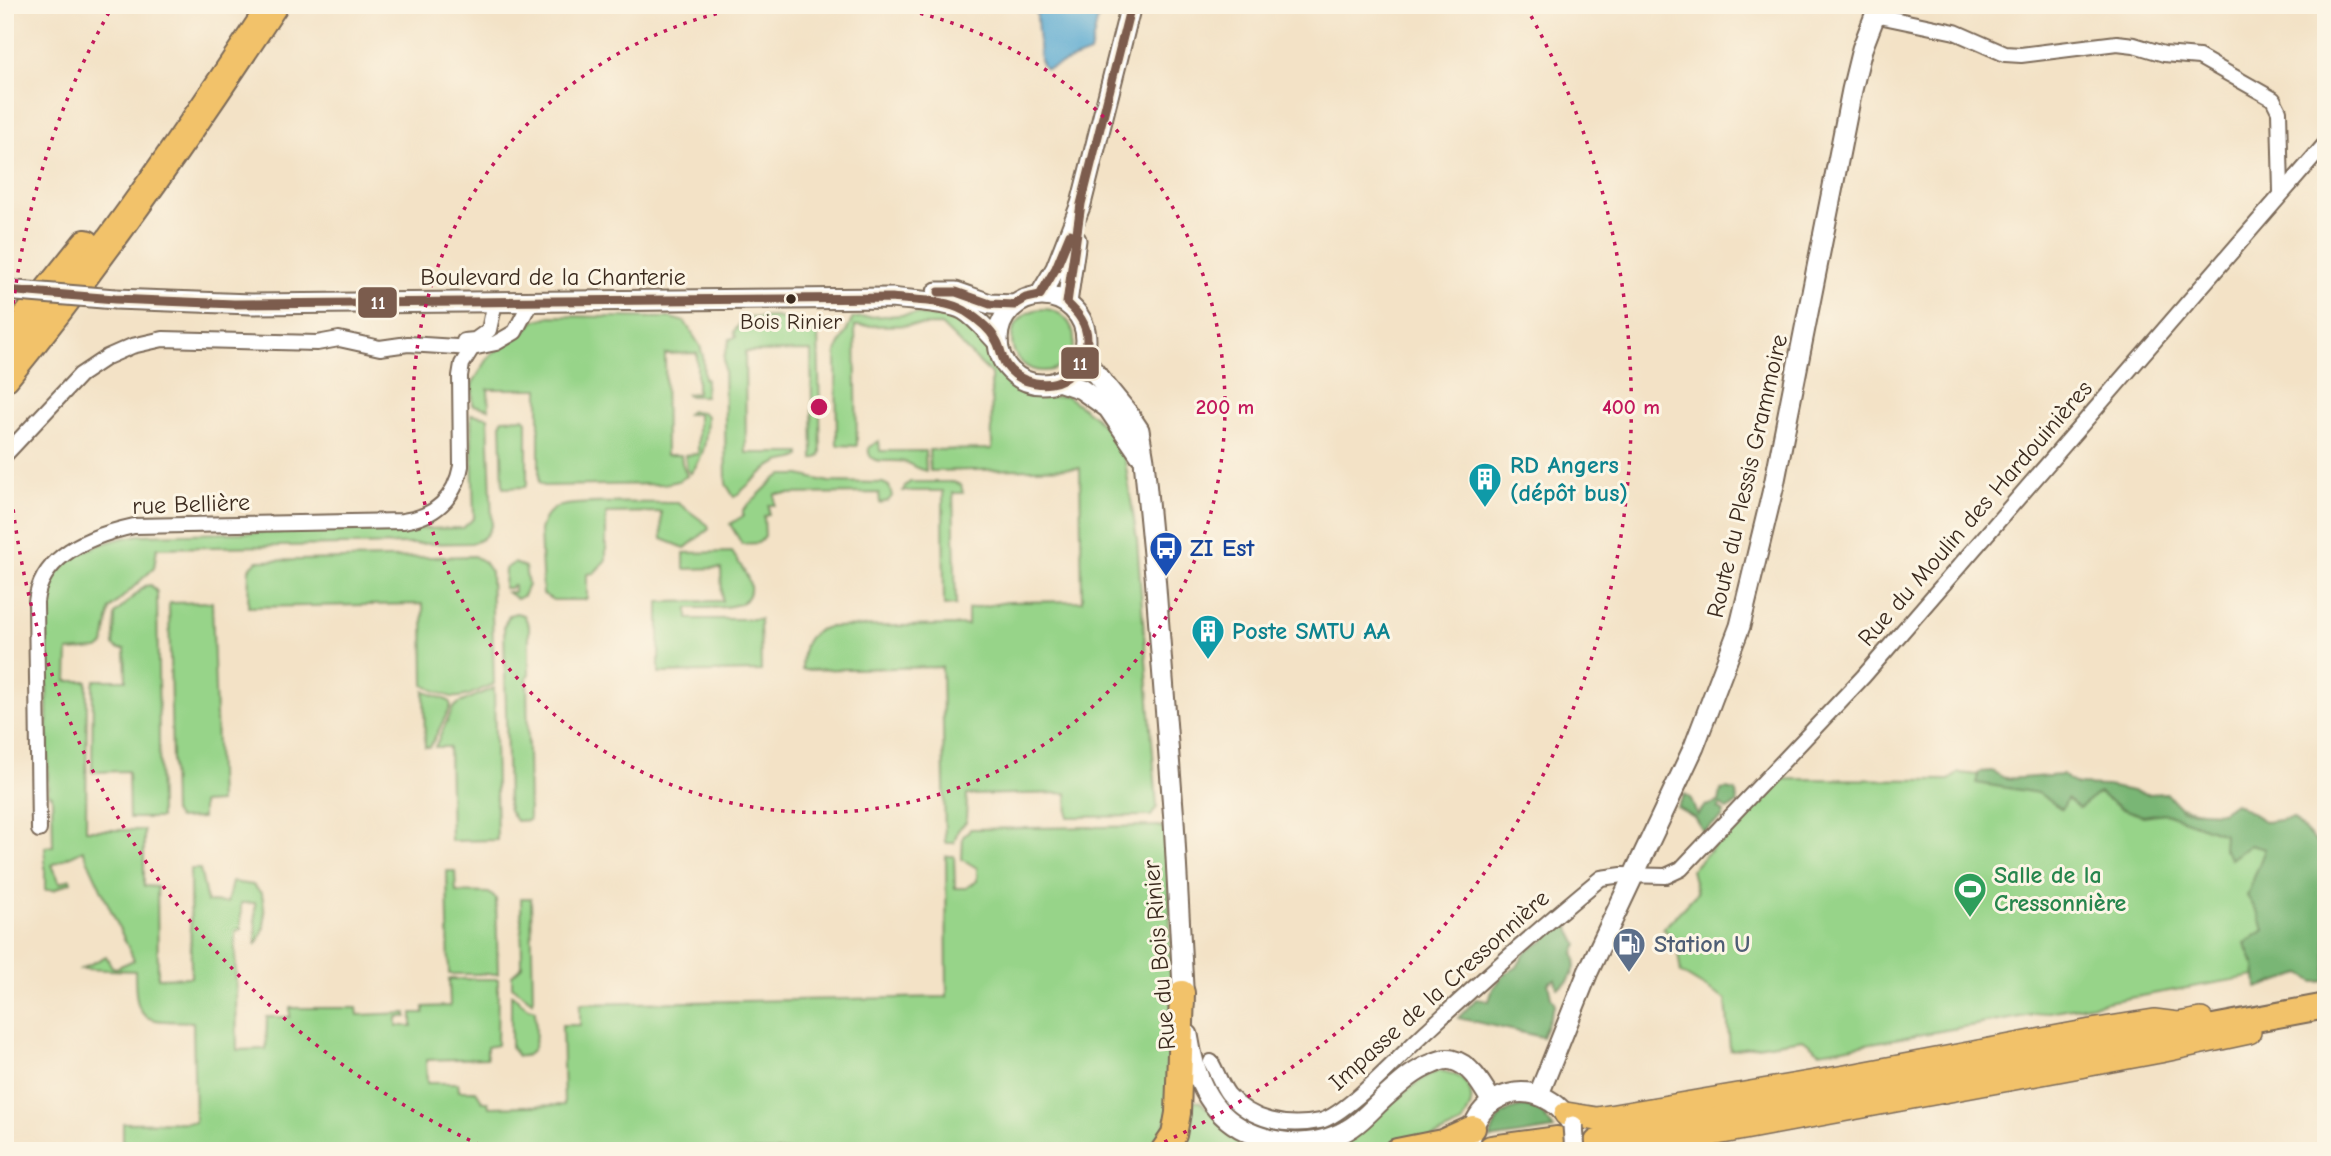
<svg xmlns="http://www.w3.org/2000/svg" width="2331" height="1156" font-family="'Comic Neue',sans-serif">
	<rect width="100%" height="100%" fill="#fcf5e5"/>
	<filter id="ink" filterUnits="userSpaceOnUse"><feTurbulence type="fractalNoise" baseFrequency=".0143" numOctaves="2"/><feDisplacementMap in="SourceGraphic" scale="14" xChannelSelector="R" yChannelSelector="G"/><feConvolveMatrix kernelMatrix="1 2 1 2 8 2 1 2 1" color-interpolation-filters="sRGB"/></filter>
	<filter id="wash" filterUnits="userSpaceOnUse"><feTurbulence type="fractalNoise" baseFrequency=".00686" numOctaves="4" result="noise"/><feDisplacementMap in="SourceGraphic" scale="28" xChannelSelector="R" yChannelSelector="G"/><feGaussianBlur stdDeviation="1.57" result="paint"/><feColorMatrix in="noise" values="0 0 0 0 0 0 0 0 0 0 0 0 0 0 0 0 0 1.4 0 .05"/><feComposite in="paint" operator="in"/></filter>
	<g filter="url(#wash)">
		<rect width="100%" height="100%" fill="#f3e2c6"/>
		<g fill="#97d489" stroke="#697f54" stroke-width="2">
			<circle cx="1043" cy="340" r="31"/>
			<path d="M919,314C935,319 952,315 966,325C995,345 994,390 1034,397C1045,399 1056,396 1067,396L1095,417L1110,433L1125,460L1137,540L1157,807L1151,816L1068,817L1067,793L967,795L966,822L958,830L954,843H945L942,667L802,670C802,648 804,633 828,627L968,625V609L1007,602L1082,601L1080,468L930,471L929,450L992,449L991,374L941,325L855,326L857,446L837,445L836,352L853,318Z"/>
			<polygon points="551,316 671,318 685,322 700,346 703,356 704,379 706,379 705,396 690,396 687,394 697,393 697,353 665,354 666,455 681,455 682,463 687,476 678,481 665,484 544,486 539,483 539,389 488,389 489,409 473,405 472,384 491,354 522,334 534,321"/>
			<path d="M751,318L776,317L788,321V332L818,333L821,453L819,457L813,459L811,351L745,352L746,453H800V456C794,461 787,459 779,462C762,469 749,486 734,497L726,484L724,357L730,339L736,337L734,332L741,322Z"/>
			<path d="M691,411L702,412L707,416C706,439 706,455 690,474L687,469L685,455L698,454V414H687Z"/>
			<path d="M471,414L488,417L492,523C489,535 482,541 471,543L157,548L154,568L110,609L104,645L98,649L68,651L67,681H87L86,830H144V886L157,887L158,978L191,977L190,869H200L207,902L227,903L232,882L253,885L262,894C265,911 268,930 256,944L255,903H241V930L235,931L237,1050L266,1049L267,1017H290V1008H357L358,1015L407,1013V1017H397V1026H412V1013H424V1007L450,1006L449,979H498L497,1045L487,1047V1058L426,1060L427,1083H458L459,1091H476L483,1102H488L489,1107L564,1105L562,1025H580V1004L947,997L946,856H954L955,888H966L977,881V868L962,859L963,837L970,829L1159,826L1166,830L1169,842L1173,1106L1154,1151H123V1123L195,1122L193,1022C145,1020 135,1026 135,971L81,969L106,956L112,967L116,968L134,960L83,850L52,865L60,883L70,879L71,882L54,890H45V847L53,846L52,795L48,793L46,600C55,556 99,542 138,535L463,528L474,518Z"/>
			<polygon points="524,418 527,421 527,484 525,487 503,488 501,422 503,419"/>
			<path d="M879,441L880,451H925L926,471C918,469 912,465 904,462C891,458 866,468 869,447Z"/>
			<polygon points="782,475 800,475 829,482 883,483 889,486 892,496 888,501 880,503 879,493 775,494 775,505 769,505 769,515 764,516 765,537 758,543 742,544 730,524 743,516 743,510 775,479"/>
			<polygon points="910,482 953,482 961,485 963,493 953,493 956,605 944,606 943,491 903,491 905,486"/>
			<path d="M678,503L708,525L709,529L685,548L662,539L661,512L606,513V560L594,573L587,574V598L584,600H553L543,594L540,530C543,520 546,514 555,508C570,500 656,503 678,503Z"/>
			<path d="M732,552C738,561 745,571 749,581C759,614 706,607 688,608V619H760L761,671L659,673V602L722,601L721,568L684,569V553Z"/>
			<path d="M474,556L484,562L491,572L494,684C459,699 458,704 424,685L423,604L248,607L249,569L257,561Z"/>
			<polygon points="514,563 525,567 528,585 523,596 517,599 507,592 514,592 514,585 512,585 511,588 504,588 505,569"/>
			<polygon points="151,585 157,592 160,818 129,818 128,771 92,772 93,685 95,680 126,680 125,649 118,649 114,646 115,614 145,586"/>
			<polygon points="212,602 219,802 202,803 202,818 178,819 173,812 169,606 170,603"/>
			<polygon points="516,613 524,615 529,626 529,675 527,676 529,820 516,821 509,810 508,804 504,626 509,615"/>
			<polygon points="494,688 497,840 451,841 449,747 435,747 453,708 459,703"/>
			<polygon points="424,691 449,701 451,706 430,747 425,747"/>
			<polygon points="1959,773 2027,780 2065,782 2288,830 2256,976 1820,1052 1803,1039 1730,1050 1726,1000 1681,973 1676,939 1663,929 1697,893 1691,870 1779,779 1949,780"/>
			<polygon points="447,871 455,871 456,892 489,893 496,899 498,974 449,974"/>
			<polygon points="521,898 531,898 533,1002 512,986 512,975 522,966"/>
			<path d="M511,994L528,1008L535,1010C535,1026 542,1059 518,1056L511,1047Z"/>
			<path d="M1438,1071C1455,1071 1474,1083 1471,1103C1470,1110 1465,1117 1462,1124L1429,1139L1332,1151V1146L1425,1077Z"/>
			<polygon points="1189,1101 1200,1102 1240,1138 1272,1151 1170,1151"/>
		</g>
		<g fill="#79b675" stroke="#5a704a" stroke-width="2">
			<polygon points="1992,771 2006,779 2062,775 2076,785 2107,786 2148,794 2166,793 2182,810 2222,812 2235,803 2266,822 2293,818 2326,852 2326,981 2315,982 2301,974 2257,988 2255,966 2245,943 2264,930 2258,913 2247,896 2265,849 2250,845 2231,859 2223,848 2224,834 2165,813 2143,816 2120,808 2099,793 2079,808 2067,799 2062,809 2038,793 1976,783 1979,772"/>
			<polygon points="1726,789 1736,791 1737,803 1728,810 1721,805 1718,808 1724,812 1722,818 1703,831 1694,817 1677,807 1685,794 1691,799 1697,815 1705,806 1719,802 1721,790"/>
			<path d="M1567,923L1578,945L1574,952C1579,966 1571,984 1557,988L1555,979L1548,983L1551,997L1555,1004L1542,1037L1458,1018L1476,999L1489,1001L1493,988L1505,974L1517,967L1526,951L1544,941L1548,934Z"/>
			<path d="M1525,1106L1540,1111L1554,1129L1490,1139C1496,1117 1502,1110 1525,1106Z"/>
		</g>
		<polygon fill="#55a7d0" stroke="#486877" stroke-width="2" points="1036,5 1101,5 1090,53 1048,69 1044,68 1040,60"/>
	</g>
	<g filter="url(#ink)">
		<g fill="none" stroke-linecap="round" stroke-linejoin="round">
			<defs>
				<g id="minor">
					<polyline points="1874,15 1955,32 2005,54 2021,55 2117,43 2134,45 2164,54 2199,57 2273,99 2279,111 2281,192"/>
					<polyline points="464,341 475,340 489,330 495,302"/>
					<polyline points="5,455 80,375 107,357 132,346 163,339 317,343 339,339 380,348 408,344 472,348 496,343 515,332 531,301"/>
					<path d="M39,830L36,602C41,554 93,535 134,526L403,521C435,517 455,498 461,466L460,376L462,364L472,348"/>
					<path d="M1211,1062C1217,1072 1221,1085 1228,1094C1251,1121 1287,1128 1320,1121C1347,1115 1406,1049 1429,1029C1485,977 1542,926 1601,878L1622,875L1666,876L1681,869L1863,677L2326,143"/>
				</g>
				<g id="tertiary">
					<polyline points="937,292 956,292 990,304 1014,305"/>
					<polyline points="1040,295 1056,268 1081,204 1131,5"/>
					<circle cx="1042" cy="340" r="44"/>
					<path d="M115,299L251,304L892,298C912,301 948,301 964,310C977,318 987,331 998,342"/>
					<polyline points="1067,303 1076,240"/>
					<polyline points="1083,358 1127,412 1139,430 1144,460 1155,575 1174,821 1184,1005"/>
					<polyline points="1058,381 1081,389 1108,408 1140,455"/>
					<path d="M1188,1035C1194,1074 1207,1112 1246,1131C1280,1147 1320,1148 1352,1127C1364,1119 1374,1107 1384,1098C1399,1085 1413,1071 1432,1064C1438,1061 1445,1058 1452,1060C1471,1064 1483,1087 1492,1102"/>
					<polyline points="1539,1094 1588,972 1694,747 1740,626 1774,485 1852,90 1862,49 1879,5"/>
					<path d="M1470,1151C1468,1088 1543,1071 1572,1125"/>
				</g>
				<g id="primary">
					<polyline points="1566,1114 1597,1119 1845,1077 2091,1031 2154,1021 2178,1024 2201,1020"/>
					<polyline points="1620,1151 2160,1051 2249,1032"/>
				</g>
				<g id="trunk">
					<polyline points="1597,1142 2326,1006"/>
					<polyline points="1491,1148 1557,1139"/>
					<polyline points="1163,1151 1174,1135 1178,1113 1182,993"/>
					<polyline points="1397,1151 1442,1142 1473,1128"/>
				</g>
				<g id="motorway">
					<polyline points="5,345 86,244"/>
					<path d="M5,377C102,258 189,133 273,5"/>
				</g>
			</defs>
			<use href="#minor" stroke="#7b6a59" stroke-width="18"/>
			<use href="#tertiary" stroke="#7b6a59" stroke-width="23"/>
			<use href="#primary" stroke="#7b6a59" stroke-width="26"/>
			<use href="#trunk" stroke="#7b6a59" stroke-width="28"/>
			<use href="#motorway" stroke="#7b6a59" stroke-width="32"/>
			<use href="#minor" stroke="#fff" stroke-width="14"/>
			<use href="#tertiary" stroke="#fff" stroke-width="19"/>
			<use href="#primary" stroke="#f2c26a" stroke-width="23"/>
			<use href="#trunk" stroke="#f2c26a" stroke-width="24"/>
			<use href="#motorway" stroke="#f2c26a" stroke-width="28"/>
			<defs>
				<g id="tertiary-bridge">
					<polyline points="5,290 115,299"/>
					<polyline points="1573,1126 1575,1151"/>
				</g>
			</defs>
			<use href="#tertiary-bridge" stroke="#7b6a59" stroke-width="23" stroke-linecap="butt"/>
			<use href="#tertiary-bridge" stroke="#fff" stroke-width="19"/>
			<defs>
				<g id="bus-1">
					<path d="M5,290L115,299L234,304L892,298C916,301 944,299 965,311C976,318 990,329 996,340C1001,348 1001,357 1006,365C1019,384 1049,390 1068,376C1079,368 1087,353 1087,339C1087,324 1078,313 1067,303L1081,204L1131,5"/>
					<polyline points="939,292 956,292 990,304 1014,305 1026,298 1040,295 1056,268 1070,234"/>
				</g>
			</defs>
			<use href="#bus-1" stroke="#fcf5e5" stroke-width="14"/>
			<use href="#bus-1" stroke="#7b5c4d" stroke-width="9"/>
		</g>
	</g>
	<g fill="none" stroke="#c2185b" stroke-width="3.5" stroke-dasharray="3.5 7">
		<path d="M879 5A406 406 0 1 1 759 5"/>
		<path d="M489 1149A812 812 0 0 1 112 7M1526 7A812 812 0 0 1 1149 1149"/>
	</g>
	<defs>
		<symbol id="building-pin" viewBox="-11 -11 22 30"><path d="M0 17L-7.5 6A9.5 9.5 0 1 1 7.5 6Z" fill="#0f9aa8" stroke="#fcf5e5"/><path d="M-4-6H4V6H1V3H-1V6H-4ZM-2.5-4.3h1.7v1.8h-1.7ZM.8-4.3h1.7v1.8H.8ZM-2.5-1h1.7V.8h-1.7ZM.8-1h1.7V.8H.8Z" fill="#fff"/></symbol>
		<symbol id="bus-pin" viewBox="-11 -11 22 30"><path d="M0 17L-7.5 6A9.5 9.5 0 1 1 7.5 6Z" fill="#1a4fb4" stroke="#fcf5e5"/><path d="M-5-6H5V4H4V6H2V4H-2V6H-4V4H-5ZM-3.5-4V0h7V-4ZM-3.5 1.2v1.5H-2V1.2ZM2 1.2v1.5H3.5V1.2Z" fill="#fff"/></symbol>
		<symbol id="stadium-pin" viewBox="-11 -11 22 30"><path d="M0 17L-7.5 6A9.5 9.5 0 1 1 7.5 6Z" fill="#2e9e5b" stroke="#fcf5e5"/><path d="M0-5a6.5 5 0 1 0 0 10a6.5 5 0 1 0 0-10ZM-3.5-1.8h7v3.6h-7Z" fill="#fff"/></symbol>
		<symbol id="fuel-pin" viewBox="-11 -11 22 30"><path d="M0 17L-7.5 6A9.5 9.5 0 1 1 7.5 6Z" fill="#5c6f8a" stroke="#fcf5e5"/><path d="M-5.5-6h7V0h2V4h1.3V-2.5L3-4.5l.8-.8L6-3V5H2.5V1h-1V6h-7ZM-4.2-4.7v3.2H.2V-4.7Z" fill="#fff"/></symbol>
	</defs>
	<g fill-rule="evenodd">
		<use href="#building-pin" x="1466" y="460" width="38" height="52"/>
		<use href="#bus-pin" x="1147" y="529" width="38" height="52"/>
		<use href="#building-pin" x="1189" y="612" width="38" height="52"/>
		<use href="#stadium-pin" x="1951" y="870" width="38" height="52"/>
		<use href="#fuel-pin" x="1610" y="925" width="38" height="52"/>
	</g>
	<circle fill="#3b2a1e" stroke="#fcf5e5" stroke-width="2.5" cx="791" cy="299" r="6"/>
	<g text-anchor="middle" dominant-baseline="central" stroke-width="6" stroke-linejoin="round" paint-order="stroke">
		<g font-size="22" fill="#3b2a1e" stroke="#fcf5e5">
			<text x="791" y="322">Bois Rinier</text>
		</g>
		<g font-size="24" fill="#3b2a1e" stroke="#fcf5e5">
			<text x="553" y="277">Boulevard de la Chanterie</text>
			<text transform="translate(1747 476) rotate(-77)">Route du Plessis Grammoire</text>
			<text transform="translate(191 504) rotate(-2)">rue Bellière</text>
			<text transform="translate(1975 513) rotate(-49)">Rue du Moulin des Hardouinières</text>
			<text transform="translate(1159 955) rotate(-95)">Rue du Bois Rinier</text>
			<text transform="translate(1439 990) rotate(-42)">Impasse de la Cressonnière</text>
		</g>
		<g font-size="24" font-weight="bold" fill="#0d838f" stroke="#fcf5e5" text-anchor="start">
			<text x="1510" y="465">RD Angers<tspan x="1510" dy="28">(dépôt bus)</tspan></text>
			<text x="1232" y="631">Poste SMTU AA</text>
		</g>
		<g font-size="24" font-weight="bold" fill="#164399" stroke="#fcf5e5" text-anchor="start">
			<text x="1190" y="548">ZI Est</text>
		</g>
		<g font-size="24" font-weight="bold" fill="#27864d" stroke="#fcf5e5" text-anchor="start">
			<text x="1994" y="875">Salle de la<tspan x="1994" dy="28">Cressonnière</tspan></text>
		</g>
		<g font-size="24" font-weight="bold" fill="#4e5e75" stroke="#fcf5e5" text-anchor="start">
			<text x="1654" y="944">Station U</text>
		</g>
	</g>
	<circle cx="819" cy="407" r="10" fill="#c2185b" stroke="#fcf5e5" stroke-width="3.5"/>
	<g font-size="21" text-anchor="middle" font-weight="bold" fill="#c2185b" stroke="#fcf5e5" stroke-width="6" stroke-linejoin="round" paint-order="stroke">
		<text x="1225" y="414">200 m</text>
		<text x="1631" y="414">400 m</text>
	</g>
	<g stroke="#fcf5e5" stroke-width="2.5">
		<rect x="357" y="286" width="41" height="33" rx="7" fill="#7b5c4d"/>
		<rect x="1060" y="346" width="40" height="34" rx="7" fill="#7b5c4d"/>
	</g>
	<g font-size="19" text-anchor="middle" font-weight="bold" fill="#fff">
		<text x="378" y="309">11</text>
		<text x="1080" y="370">11</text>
	</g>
	<rect width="2331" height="1156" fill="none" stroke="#fcf5e5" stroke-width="28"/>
</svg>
